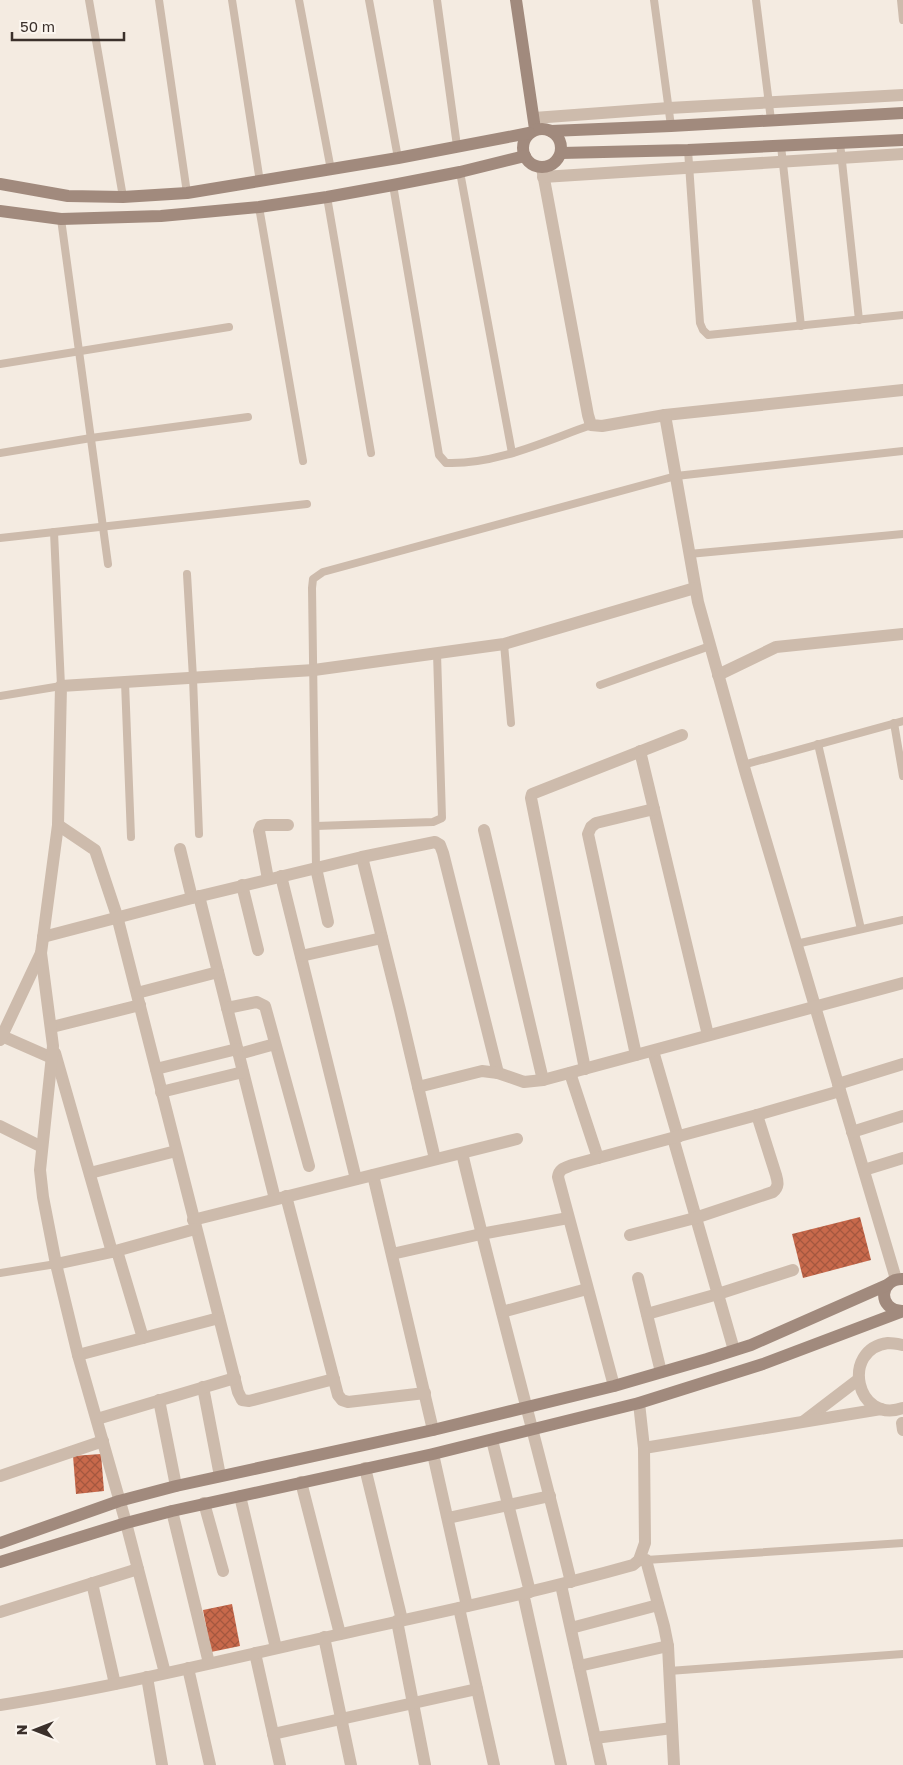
<svg xmlns="http://www.w3.org/2000/svg" width="903" height="1765" font-family="'Golos Text',sans-serif">
	<defs>
		<pattern id="building-cross-hatch" width="8" height="8" patternUnits="userSpaceOnUse" patternTransform="scale(1.25)"><rect width="8" height="8" fill="#c8694b"/><path d="M0 0l8 8M0 8l8-8" fill="none" stroke="#a4573f"/></pattern>
	</defs>
	<rect width="100%" height="100%" fill="#f4ebe1"/>
	<g fill="url(#building-cross-hatch)">
		<polygon points="860,1217 871,1260 803,1278 792,1234"/>
		<polygon points="101,1454 104,1491 76,1494 73,1456"/>
		<polygon points="232,1604 240,1646 211,1652 203,1610"/>
	</g>
	<g fill="none" stroke-linecap="round" stroke-linejoin="round">
		<g stroke="#cdbbac" stroke-width="8">
			<polyline points="89,0 123,197"/>
			<polyline points="159,0 187,193"/>
			<polyline points="232,0 260,182"/>
			<polyline points="299,0 331,170"/>
			<polyline points="369,0 398,158"/>
			<polyline points="437,0 457,146"/>
			<polyline points="654,0 671,126"/>
			<polyline points="756,0 771,120"/>
			<polyline points="901,0 903,20"/>
			<polyline points="840,143 859,320"/>
			<polyline points="781,146 801,326"/>
			<polyline points="688,150 700,323 703,330 708,335 903,315"/>
			<polyline points="460,172 512,453"/>
			<path d="M393,185L439,455L446,463C496,465 545,441 591,425"/>
			<polyline points="327,197 371,453"/>
			<polyline points="259,207 303,461"/>
			<polyline points="61,219 108,564"/>
			<polyline points="0,364 229,327"/>
			<polyline points="0,453 91,438 248,417"/>
			<polyline points="0,538 307,504"/>
			<polyline points="689,554 903,534"/>
			<polyline points="187,574 193,678 199,834"/>
			<polyline points="504,644 511,723"/>
			<polyline points="125,682 131,837"/>
			<polyline points="600,685 710,646"/>
			<polyline points="0,696 61,686 54,532"/>
			<polyline points="894,723 903,776"/>
			<polyline points="818,744 861,929"/>
			<polyline points="743,765 903,721"/>
			<polyline points="316,826 433,822 442,818 437,653"/>
			<polyline points="316,868 312,588 313,579 323,572 676,476 903,451"/>
			<polyline points="796,944 903,920"/>
			<polyline points="0,1273 56,1264"/>
			<polyline points="646,1560 903,1543"/>
			<polyline points="669,1671 903,1654"/>
		</g>
		<g stroke="#cdbbac" stroke-width="12">
			<polyline points="534,118 669,108 903,95"/>
			<polyline points="542,168 588,415 591,425 602,426 665,415 903,390"/>
			<polyline points="543,177 903,154"/>
			<polyline points="665,415 698,602 746,774 896,1279"/>
			<polyline points="718,675 776,647 903,634"/>
			<polyline points="640,751 708,1035"/>
			<polyline points="58,825 95,850 117,916 238,1392 242,1400 249,1401 334,1379"/>
			<polyline points="484,830 543,1080"/>
			<polyline points="180,849 192,898"/>
			<polyline points="362,857 400,1010 435,1159"/>
			<polyline points="316,868 328,922"/>
			<polyline points="281,876 356,1179"/>
			<polyline points="268,879 259,831 261,826 265,825 288,825"/>
			<polyline points="242,885 258,950"/>
			<polyline points="199,896 275,1199"/>
			<polyline points="43,937 192,898 362,857 435,842 440,845 443,853 498,1073"/>
			<polyline points="301,956 382,938"/>
			<polyline points="137,993 218,972"/>
			<polyline points="227,1008 257,1002 265,1006 309,1166"/>
			<polyline points="52,1027 140,1005"/>
			<polyline points="2,1036 52,1058"/>
			<polyline points="0,1040 41,953"/>
			<polyline points="653,1051 678,1137"/>
			<polyline points="55,1053 112,1252"/>
			<polyline points="239,1054 275,1044"/>
			<polyline points="636,1055 588,834 591,827 596,823 654,809"/>
			<polyline points="156,1069 237,1049"/>
			<polyline points="585,1069 531,798 532,794 682,735"/>
			<polyline points="570,1073 598,1158"/>
			<polyline points="838,1084 903,1064"/>
			<polyline points="418,1087 482,1071 498,1073 524,1082 543,1080 903,983"/>
			<polyline points="161,1092 243,1072"/>
			<polyline points="0,1126 42,1147"/>
			<polyline points="852,1132 903,1116"/>
			<polyline points="673,1138 734,1350"/>
			<path d="M462,1153C496,1296 536,1439 571,1582"/>
			<polyline points="864,1170 903,1158"/>
			<polyline points="90,1173 176,1151"/>
			<polyline points="373,1175 433,1430"/>
			<polyline points="286,1196 338,1395 342,1400 348,1402 425,1393"/>
			<polyline points="193,1220 517,1139"/>
			<path d="M630,1235L695,1218L773,1192C779,1187 778,1182 776,1175L757,1115"/>
			<polyline points="117,1251 143,1338"/>
			<polyline points="392,1254 481,1234 568,1218"/>
			<polyline points="56,1264 112,1252 195,1229"/>
			<polyline points="638,1278 661,1372"/>
			<polyline points="502,1312 587,1289"/>
			<polyline points="647,1314 718,1294 793,1270"/>
			<path d="M903,1345C898,1344 892,1343 888,1343C840,1349 856,1425 903,1408"/>
			<polyline points="78,1355 219,1318"/>
			<path d="M614,1386L558,1177C559,1169 564,1168 572,1165L757,1115L840,1091"/>
			<polyline points="203,1387 220,1476"/>
			<polyline points="159,1400 176,1486"/>
			<polyline points="97,1419 235,1378"/>
			<polyline points="804,1421 859,1379"/>
			<polyline points="902,1423 903,1430"/>
			<polyline points="492,1440 530,1592"/>
			<polyline points="644,1448 881,1409"/>
			<polyline points="433,1454 467,1606"/>
			<polyline points="365,1468 402,1620"/>
			<polyline points="0,1476 103,1441"/>
			<polyline points="301,1482 340,1634"/>
			<polyline points="240,1496 276,1648"/>
			<polyline points="204,1503 223,1571"/>
			<polyline points="172,1511 209,1663"/>
			<polyline points="448,1518 550,1496"/>
			<polyline points="639,1560 646,1560 664,1626 668,1646 674,1765"/>
			<polyline points="92,1583 115,1684"/>
			<polyline points="561,1585 601,1765"/>
			<polyline points="523,1593 561,1765"/>
			<polyline points="459,1608 494,1765"/>
			<polyline points="0,1612 138,1569"/>
			<polyline points="397,1621 425,1765"/>
			<polyline points="571,1628 658,1605"/>
			<polyline points="324,1637 351,1765"/>
			<polyline points="255,1653 280,1765"/>
			<polyline points="579,1666 668,1646"/>
			<polyline points="188,1668 210,1765"/>
			<polyline points="165,1673 126,1523 78,1355 56,1264 43,1197 40,1170 53,1046 41,953 58,825 61,686 314,670 482,647 504,644 695,588"/>
			<polyline points="147,1677 162,1765"/>
			<path d="M0,1705C109,1688 215,1662 323,1638C426,1615 530,1594 633,1565L639,1560L645,1543L644,1448L639,1403"/>
			<polyline points="273,1734 477,1689"/>
			<polyline points="595,1738 672,1728"/>
		</g>
		<g stroke="#a18a7d" stroke-width="12">
			<polyline points="516,0 535,129"/>
			<circle cx="542" cy="148" r="19"/>
			<polyline points="551,131 671,126 903,113"/>
			<polyline points="561,153 688,150 903,140"/>
			<polyline points="0,184 68,196 123,197 187,193 398,158 529,133"/>
			<polyline points="0,211 61,219 161,216 259,207 327,197 393,185 460,172 525,156"/>
			<path d="M902,1311C877,1310 879,1278 903,1279"/>
			<polyline points="0,1543 119,1501 176,1486 433,1430 614,1386 707,1359 751,1345 887,1285"/>
			<polyline points="0,1562 126,1523 172,1511 433,1454 639,1403 763,1364 903,1311"/>
		</g>
	</g>
	<g transform="translate(35 1730) rotate(270)" stroke="#fbf5ee" stroke-width="4" paint-order="stroke">
	<path d="M0-4L9 19L0 12L-9 19Z" fill="#3b302b"/>
	<text y="-8" font-size="14" font-weight="bold" text-anchor="middle" fill="#3b302b">N</text>
	</g>
	<path d="M12 32v8h112v-8" fill="none" stroke="#3b302b" stroke-width="2.5"/>
	<text x="20" y="32" font-size="15" fill="#3b302b" stroke="#fbf5ee" stroke-width="4" paint-order="stroke">50 m</text>
</svg>
